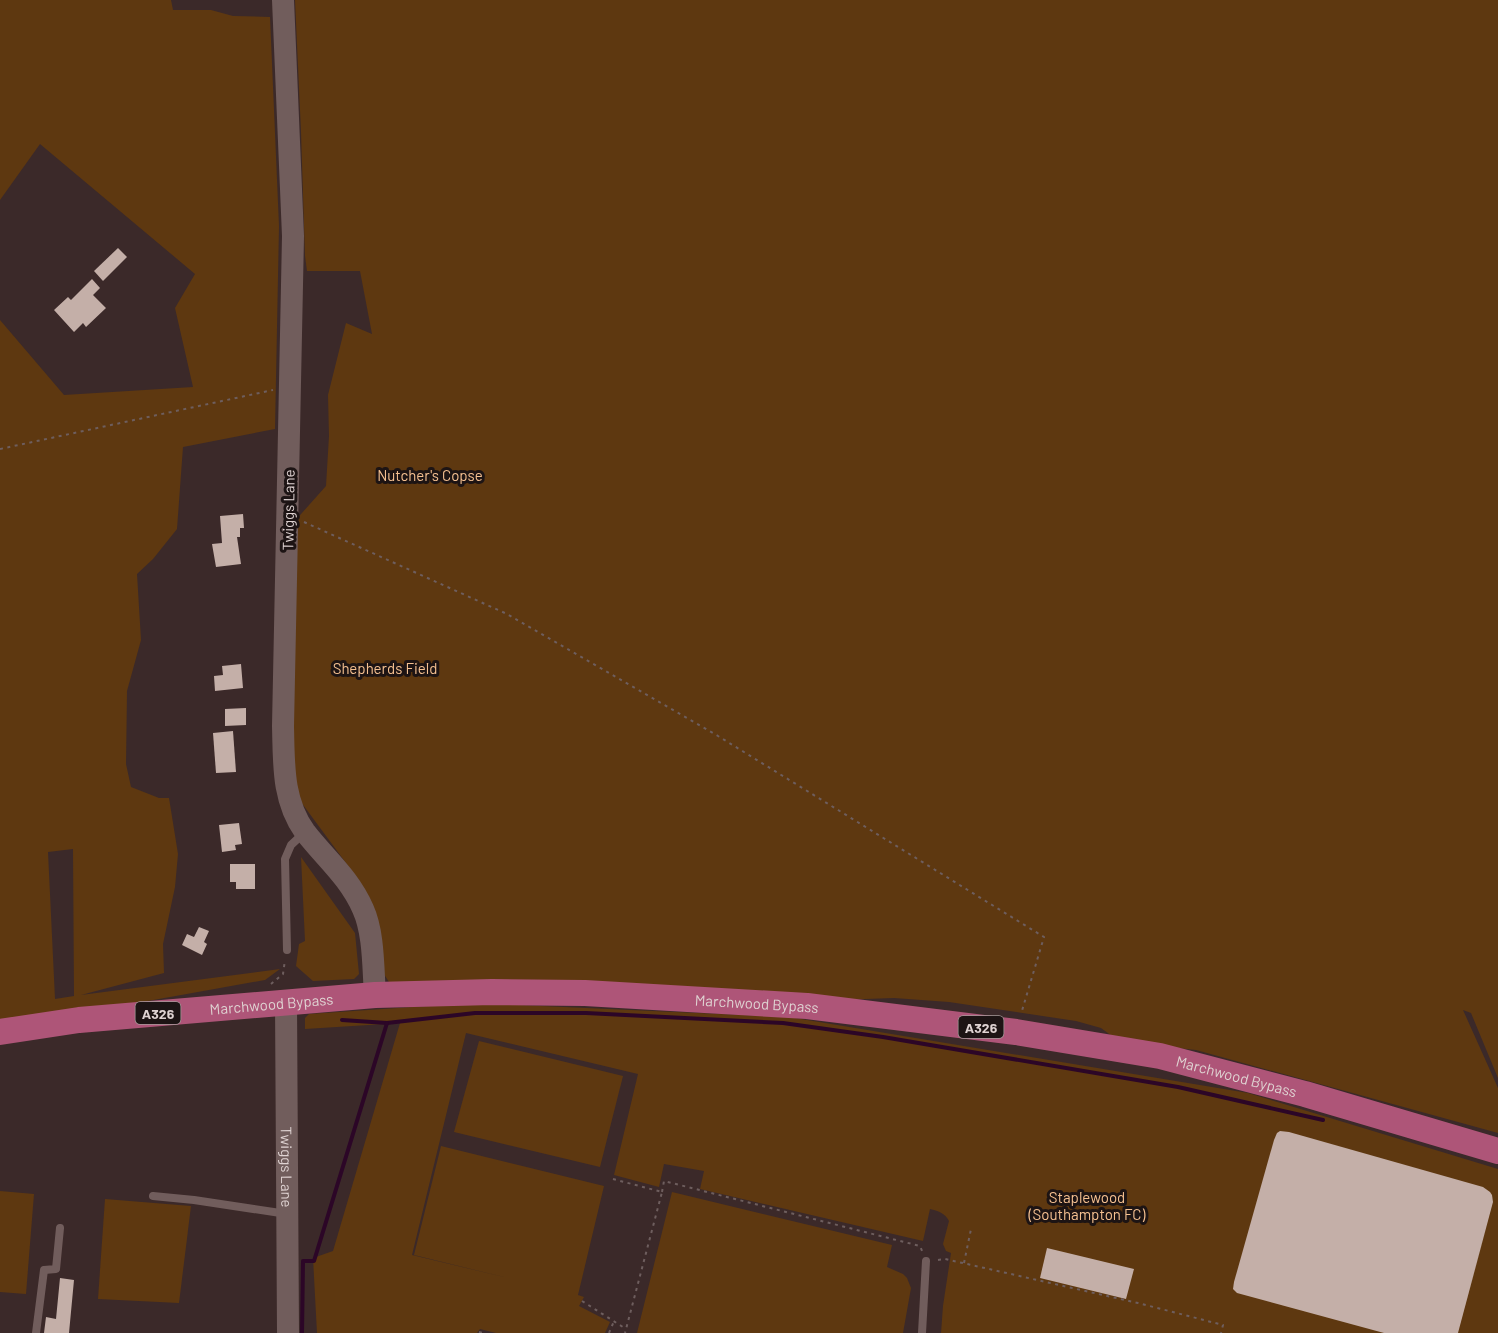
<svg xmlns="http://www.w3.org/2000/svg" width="1498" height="1333" font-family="Barlow,sans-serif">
	<rect width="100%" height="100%" fill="#3b2929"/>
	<g fill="#5e3810" fill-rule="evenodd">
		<path d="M0,0H171L173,10H211L233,16L270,17L279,226L275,429L183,447L177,529L153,559L137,574L141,640L127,691L126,764L131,787L159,798H169L178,854L175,887L163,944L164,973L81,995L280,969L265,980L109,1008L0,1023V320L64,395L193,387L175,308L195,274L40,144L0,200ZM73,849L74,996L55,999L48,852Z"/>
		<polygon points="295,0 1498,0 1498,1078 1471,1013 1463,1010 1498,1088 1498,1133 1196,1050 1120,1042 1101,1028 1076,1021 949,1002 894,998 837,1000 389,982 382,971 360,882 298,798 289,751 293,523 326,486 329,436 328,395 346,323 372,334 360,271 307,271 305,256 301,132"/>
		<polygon points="301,857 355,933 359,974 354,979 313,981 296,966 299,944 305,941"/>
		<path d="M472,1003L789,1017L1248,1093L1498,1169V1333H941L943,1306L951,1253L946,1251L943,1244L949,1221C945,1213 938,1211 930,1209L923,1241L700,1189L704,1171L664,1164L659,1187L614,1175L638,1074L466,1033L412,1255L512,1279L414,1255L441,1146L604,1186L578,1295L584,1297L579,1306L610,1322L605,1333H496L480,1329L477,1333H317L313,1258L333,1251L400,1023L305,1029V1018L309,1014Z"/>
		<polygon points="479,1041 623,1076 600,1167 454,1132"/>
		<polygon points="0,1191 34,1194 26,1294 0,1292"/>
		<polygon points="672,1192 892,1245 887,1267 903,1274 907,1278 911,1288 903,1333 637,1333"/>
		<polygon points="105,1199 191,1206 179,1303 98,1299"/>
	</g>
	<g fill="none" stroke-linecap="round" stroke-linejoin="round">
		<g stroke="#2c0627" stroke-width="4">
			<polyline points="342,1020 387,1023 475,1013 586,1013 783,1023 883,1037 1178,1087 1323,1120"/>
			<polyline points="302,1333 303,1261 314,1261 387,1023"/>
		</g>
	</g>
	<g fill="#c4afa8">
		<polygon points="118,248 127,257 103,281 94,271"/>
		<polygon points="92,279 100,288 93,295 106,308 86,327 83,323 74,332 54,310 68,297 71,300"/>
		<polygon points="243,514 244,528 240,528 240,537 237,537 241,564 216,567 212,544 222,543 220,516"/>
		<polygon points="241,664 243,688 215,691 214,676 223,675 222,666"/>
		<polygon points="246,708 246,725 225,726 225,709"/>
		<polygon points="233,731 236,772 216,773 213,733"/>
		<polygon points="239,823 242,844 235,845 236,850 222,852 219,825"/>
		<polygon points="230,864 255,864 255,889 236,889 236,882 230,882"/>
		<polygon points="199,927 209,931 204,942 207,944 202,955 182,945 187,934 194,937"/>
		<polygon points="1280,1131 1289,1132 1483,1187 1490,1192 1492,1195 1493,1202 1458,1333 1384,1333 1237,1293 1233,1289 1234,1282 1274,1140 1277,1133"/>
		<polygon points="1047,1248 1134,1269 1126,1299 1040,1278"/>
		<polygon points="60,1278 74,1280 69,1333 44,1333 46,1317 56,1319"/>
	</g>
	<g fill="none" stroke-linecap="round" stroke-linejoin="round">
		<g stroke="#6e5e5e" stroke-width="2" stroke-dasharray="3 4.5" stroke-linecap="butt">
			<polyline points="0,449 273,390"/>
			<polyline points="304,522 507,614 718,736 1044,937 1021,1014"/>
			<polyline points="271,984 283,974 285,960"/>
			<polyline points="613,1179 662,1192 625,1333"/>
			<polyline points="662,1192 664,1181 920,1246 923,1253"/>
			<polyline points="938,1260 945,1259 1138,1303 1223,1325 1221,1333"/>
			<polyline points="964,1263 971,1229"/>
			<polyline points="582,1301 626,1329"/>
			<polyline points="479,1332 483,1333"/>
			<polyline points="609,1333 614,1321"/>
		</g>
		<g stroke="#715d5c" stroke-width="8">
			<polyline points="287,950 285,859 291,845 305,832"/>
			<polyline points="153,1196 194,1200 287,1214"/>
			<polyline points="36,1333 44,1270 56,1269 60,1228"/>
			<polyline points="922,1333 926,1261"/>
		</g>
		<g stroke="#715d5c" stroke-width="22">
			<path d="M283,0L293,236L283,726C284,763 282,800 305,832C325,858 349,877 363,909C374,933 373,968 375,995"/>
			<path id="s1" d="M286,1002L288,1333"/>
		</g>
		<path stroke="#ae5578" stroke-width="26" id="s2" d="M0,1032L79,1020L375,995L492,992L585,993L807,1006L1016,1032L1160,1056L1305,1094L1498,1151"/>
	</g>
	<g text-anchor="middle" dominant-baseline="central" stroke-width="6" stroke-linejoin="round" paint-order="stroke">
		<g fill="#1d1414" stroke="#a59a99" stroke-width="1.5">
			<rect x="135.5" y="1002" width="45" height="22" rx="4.5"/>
			<rect x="958.5" y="1016" width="45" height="22" rx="4.5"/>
		</g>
		<g font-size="14" font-weight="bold" fill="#dfd3d2">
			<text x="158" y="1013">A326</text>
			<text x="981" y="1027">A326</text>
		</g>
		<g font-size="15" fill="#f6c191" stroke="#1d1414">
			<text x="430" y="475">Nutcher's Copse</text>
			<text x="385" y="668">Shepherds Field</text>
			<text x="1087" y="1197">Staplewood<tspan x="1087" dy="17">(Southampton FC)</tspan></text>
		</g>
		<g font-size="15" fill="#dfd3d2" stroke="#1d1414">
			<text transform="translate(288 510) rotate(-89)">Twiggs Lane</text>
			<text stroke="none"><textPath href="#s2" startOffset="273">Marchwood Bypass</textPath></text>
			<text stroke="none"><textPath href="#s2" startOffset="759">Marchwood Bypass</textPath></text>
			<text stroke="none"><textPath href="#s2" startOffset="1245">Marchwood Bypass</textPath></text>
			<text stroke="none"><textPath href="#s1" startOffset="165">Twiggs Lane</textPath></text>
		</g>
	</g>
</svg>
